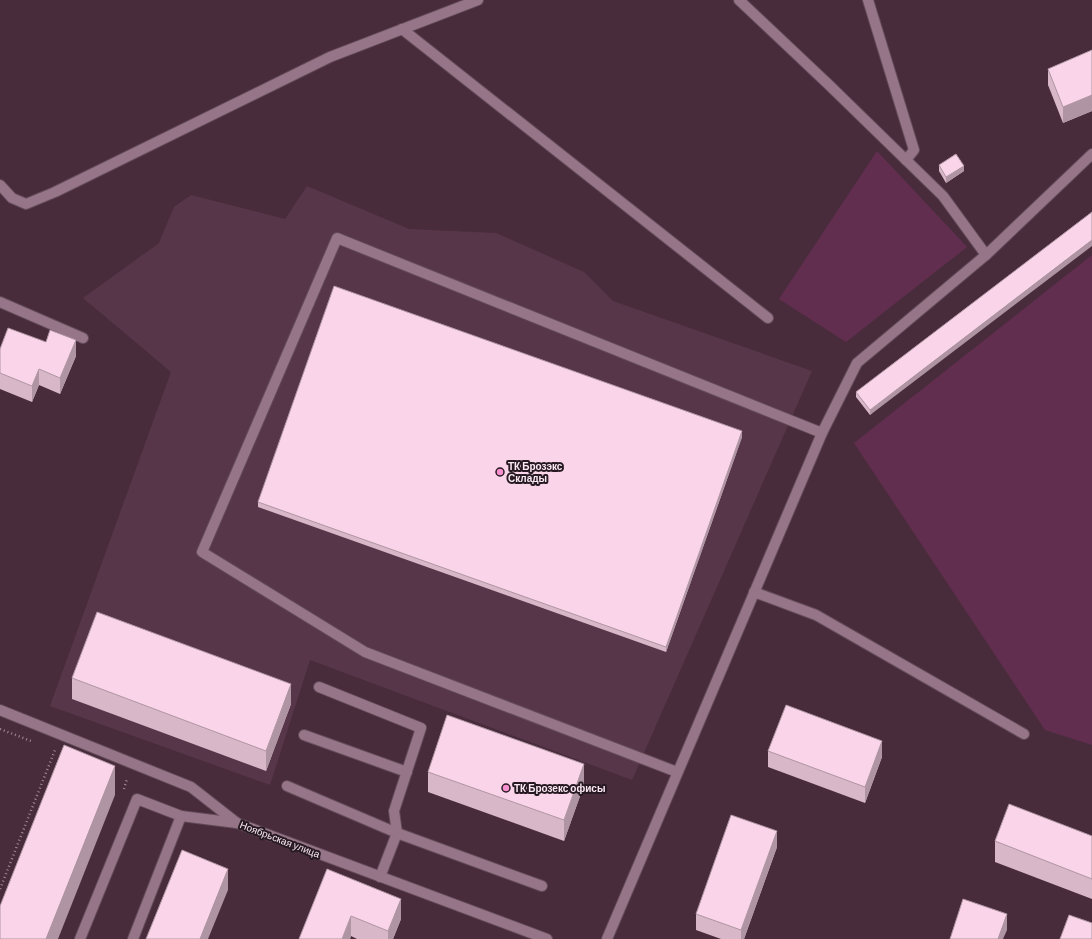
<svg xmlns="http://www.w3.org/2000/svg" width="1092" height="939" font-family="Barlow,sans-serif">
	<rect width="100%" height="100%" fill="#482c3c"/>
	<polygon fill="#573649" points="307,186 409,229 496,233 584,272 613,301 812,371 632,780 310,660 270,785 50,706 171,372 83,298 159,243 174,207 191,195 285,219"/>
	<g fill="#622e4f">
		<polygon points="877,151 967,247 846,342 779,299"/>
		<polygon points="1092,255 1092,745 1045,730 854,443"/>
	</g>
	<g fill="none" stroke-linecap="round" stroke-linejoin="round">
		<defs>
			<g id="minor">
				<polyline points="739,0 828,84 943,196 986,255"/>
				<polyline points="868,0 914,150 906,160"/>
				<polyline points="402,29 768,318"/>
				<polyline points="0,185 12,198 26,204 55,192 330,57 478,0"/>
				<polyline points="0,302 83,338"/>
				<polyline points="754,592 816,615 1024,734"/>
				<polyline points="319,687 421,728 394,811 397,833 380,877"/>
				<polyline points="0,710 191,787 237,823 547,939"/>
				<polyline points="304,735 407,772"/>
				<polyline points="677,772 365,652 202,552 337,238 822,433"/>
				<polyline points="287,786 397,833 542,886"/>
				<polyline points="80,939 137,799 181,816 237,823"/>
				<polyline points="133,939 181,816"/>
				<polyline points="607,939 822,433 857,363 986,255 1092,154"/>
			</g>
		</defs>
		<use href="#minor" stroke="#634b59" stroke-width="12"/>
		<g stroke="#a08996" stroke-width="2.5" stroke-dasharray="1 3" stroke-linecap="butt">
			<polyline points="0,729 31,741"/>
			<polyline points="124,789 127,779"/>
			<polyline points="0,889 55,750"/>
		</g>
		<use href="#minor" stroke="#967588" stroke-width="10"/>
	</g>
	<g fill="#d7b7c8">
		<polygon points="1092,50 1092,111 1063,123 1048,85 1048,69"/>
		<polygon points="939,165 964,171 946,183 939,171"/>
		<polygon points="1092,212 870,415 856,397 856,392"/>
		<polygon points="0,349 76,356 60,394 39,385 32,402 0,389"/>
		<polygon points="742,437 666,652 258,507 258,502"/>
		<polygon points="72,678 291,704 266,771 72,699"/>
		<polygon points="768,751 882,757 865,803 768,767"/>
		<polygon points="428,772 584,785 564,841 428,792"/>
		<polygon points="1092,836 1092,899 995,862 995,841"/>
		<polygon points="777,847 744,939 721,939 696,930 696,914"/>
		<polygon points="327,869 401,919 393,939 357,939 351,936 350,939 299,939"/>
	</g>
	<g fill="#af95a3">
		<polygon points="1092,95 1092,111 1063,123 1063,107"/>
		<polygon points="964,166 964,171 946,183 946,177"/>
		<polygon points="1092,240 1092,246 870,415 870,410"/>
		<polygon points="76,340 76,356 60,394 60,378"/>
		<polygon points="39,369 39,385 32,402 32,386"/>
		<polygon points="742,431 742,437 666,652 666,647"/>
		<polygon points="291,684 291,704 266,771 266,751"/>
		<polygon points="882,741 882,757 865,803 865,787"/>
		<polygon points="584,764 584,785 564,841 564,820"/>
		<polygon points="115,766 115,795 58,939 46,939"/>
		<polygon points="777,831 777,847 744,939 741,939 741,930"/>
		<polygon points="228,869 228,890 208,939 200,939"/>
		<polygon points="401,899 401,919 393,939 388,939 388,931"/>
		<polygon points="1007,914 1007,930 1003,939 998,939"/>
		<polygon points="351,916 351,936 350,939 342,939"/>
	</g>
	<g fill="#fad5e9" stroke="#af95a3">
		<polygon points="1092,50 1092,95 1063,107 1048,69"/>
		<polygon points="956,154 964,166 946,177 939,165"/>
		<polygon points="1092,212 1092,240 870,410 856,392"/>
		<polygon points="334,286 742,431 666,647 258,502"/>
		<polygon points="8,328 46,342 50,330 76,340 60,378 39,369 32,386 0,373 0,349"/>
		<polygon points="97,612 291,684 266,751 72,678"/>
		<polygon points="786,705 882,741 865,787 768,751"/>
		<polygon points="447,715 584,764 564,820 428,772"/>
		<polygon points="64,745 115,766 46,939 0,939 0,906"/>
		<polygon points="1009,804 1092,836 1092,879 995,841"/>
		<polygon points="731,815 777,831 741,930 696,914"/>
		<polygon points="182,850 228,869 200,939 146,939"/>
		<polygon points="327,869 401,899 388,931 351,916 342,939 299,939"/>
		<polygon points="963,899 1007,914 998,939 950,939"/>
		<polygon points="1069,915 1092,923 1092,939 1060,939"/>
	</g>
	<g fill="#f790ce" stroke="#261921" stroke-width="1.5">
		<circle cx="500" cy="472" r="4"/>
		<circle cx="506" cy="788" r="4"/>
	</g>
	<g text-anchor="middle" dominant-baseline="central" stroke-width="4" stroke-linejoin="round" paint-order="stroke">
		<g font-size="10" font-weight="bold" fill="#fce9f4" stroke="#261921" text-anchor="start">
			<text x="508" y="466">ТК Брозэкс<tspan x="508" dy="12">Склады</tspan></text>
			<text x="514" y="788">ТК Брозекс офисы</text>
		</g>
		<g font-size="10" fill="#fce9f4" stroke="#261921">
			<text transform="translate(280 839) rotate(21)">Ноябрьская улица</text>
		</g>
	</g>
</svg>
